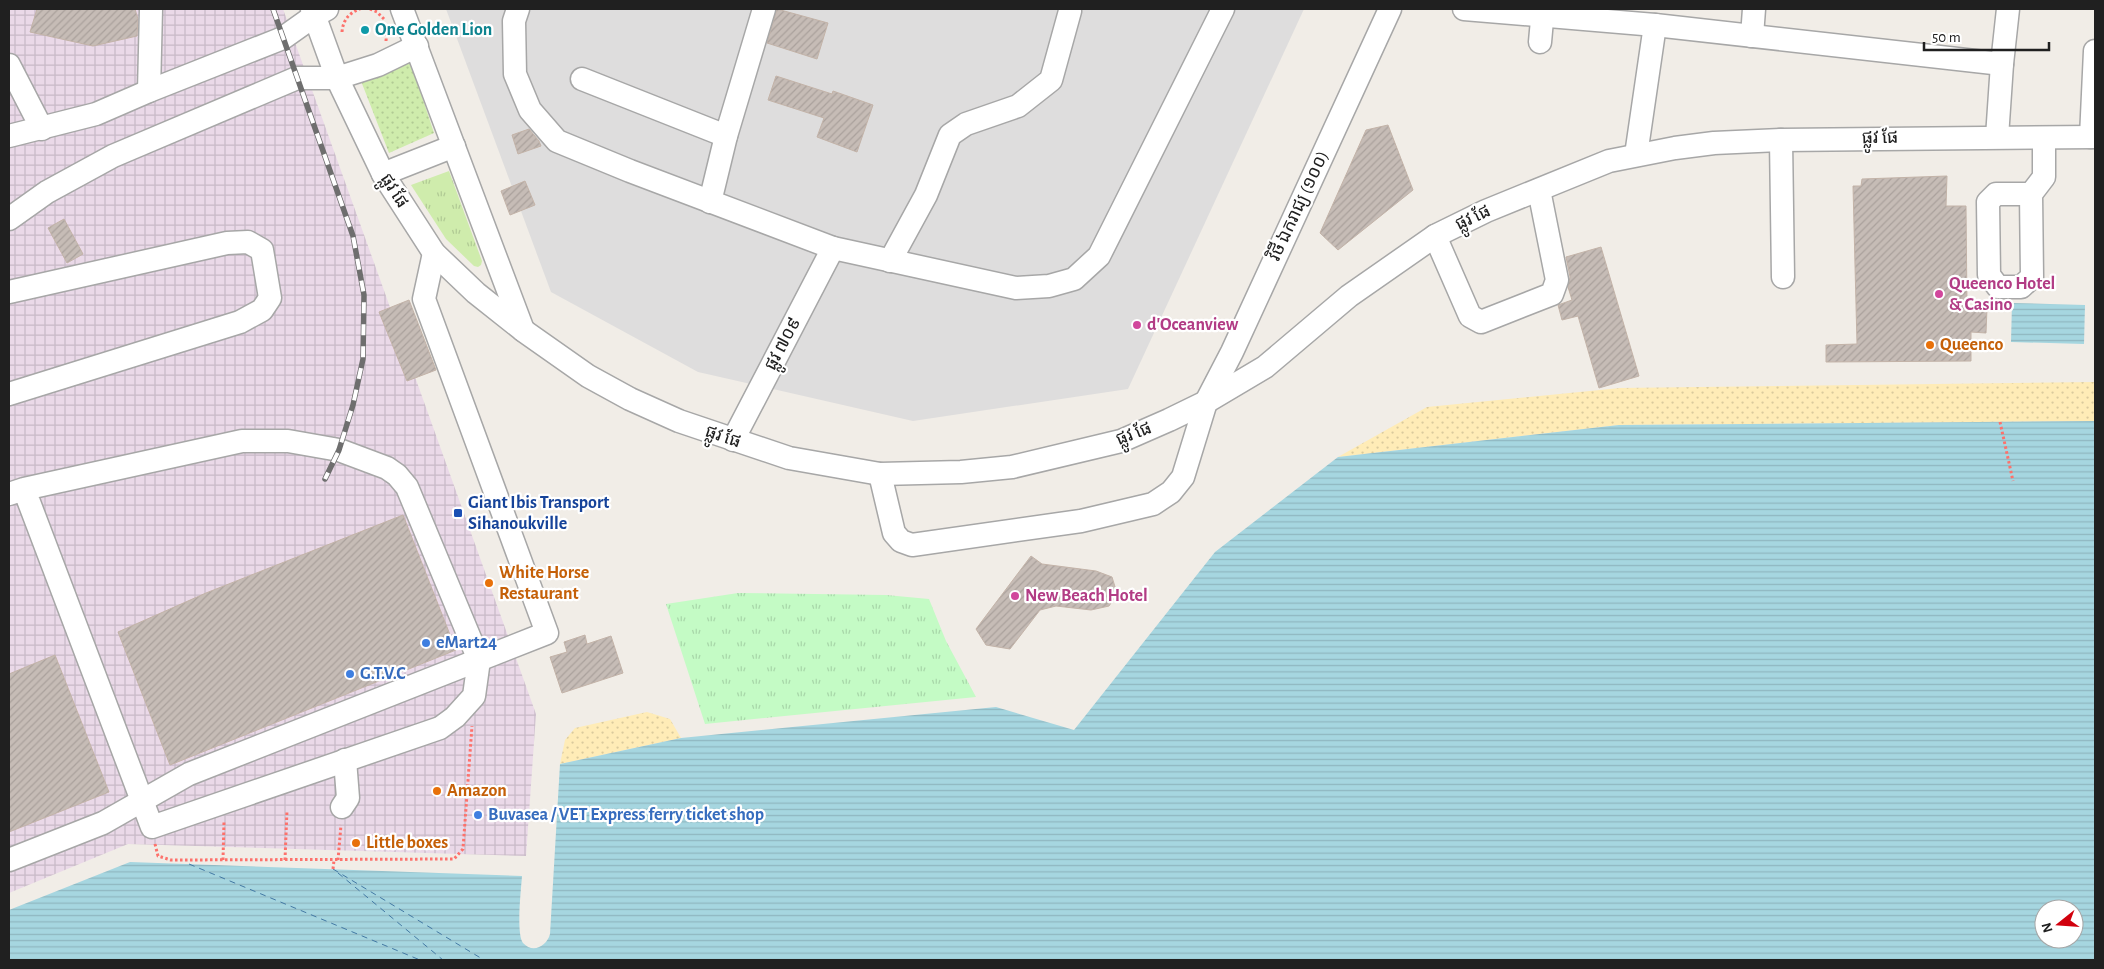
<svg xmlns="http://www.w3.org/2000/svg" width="2104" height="969" font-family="'Alegreya Sans','Noto Sans Khmer',sans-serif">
	<defs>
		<pattern id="industrial-grid" width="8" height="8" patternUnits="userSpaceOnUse" patternTransform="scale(1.25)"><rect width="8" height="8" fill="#ead9e8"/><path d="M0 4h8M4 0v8" fill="none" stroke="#c8bac7"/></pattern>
		<pattern id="grass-tufts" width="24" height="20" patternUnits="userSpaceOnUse" patternTransform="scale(1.25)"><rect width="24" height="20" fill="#cfecac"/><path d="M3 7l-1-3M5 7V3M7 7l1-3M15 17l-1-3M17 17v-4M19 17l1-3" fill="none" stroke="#b1ca94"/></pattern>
		<pattern id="sand-dots" width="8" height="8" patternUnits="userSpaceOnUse" patternTransform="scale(1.25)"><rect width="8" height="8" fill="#ffecb7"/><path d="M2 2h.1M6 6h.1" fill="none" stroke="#daca9d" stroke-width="1.8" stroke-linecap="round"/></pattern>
		<pattern id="park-tufts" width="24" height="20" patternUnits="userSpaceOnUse" patternTransform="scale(1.25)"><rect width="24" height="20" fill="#c4fbc5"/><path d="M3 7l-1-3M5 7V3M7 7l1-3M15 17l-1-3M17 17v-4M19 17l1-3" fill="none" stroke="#a8d7a9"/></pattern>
		<pattern id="garden-dots" width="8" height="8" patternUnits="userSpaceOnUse" patternTransform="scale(1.25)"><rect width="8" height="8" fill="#cfecac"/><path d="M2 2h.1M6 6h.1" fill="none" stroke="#b1ca94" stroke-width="1.8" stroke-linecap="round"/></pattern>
		<pattern id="water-rules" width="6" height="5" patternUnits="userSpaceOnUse" patternTransform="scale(1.25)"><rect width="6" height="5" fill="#a6d6e0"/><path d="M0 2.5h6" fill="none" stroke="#8fb7c0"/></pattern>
		<pattern id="building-hatch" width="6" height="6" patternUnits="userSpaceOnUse" patternTransform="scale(1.25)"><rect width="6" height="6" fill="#c6bcb6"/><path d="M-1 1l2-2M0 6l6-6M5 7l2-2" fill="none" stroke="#aaa19c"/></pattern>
	</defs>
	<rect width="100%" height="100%" fill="#f1ede7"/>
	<polygon fill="#dedddd" points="446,9 1304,9 1128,389 913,421 698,372 551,292"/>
	<polygon fill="url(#industrial-grid)" points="9,9 283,9 536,714 526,856 128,844 9,893"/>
	<polygon fill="url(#grass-tufts)" points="449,171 482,261 481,265 478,267 474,266 446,239 411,185"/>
	<g fill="url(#sand-dots)">
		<polygon points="2095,382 2095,421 1619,425 1338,457 1427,407 1620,388"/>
		<polygon points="647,712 670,719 681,738 560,764 565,740 575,728"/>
	</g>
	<polygon fill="url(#park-tufts)" points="738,593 886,595 929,599 946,641 976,697 705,724 666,604"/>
	<polygon fill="url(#garden-dots)" points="410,60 434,133 389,153 361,81 387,74"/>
	<g fill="url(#water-rules)" fill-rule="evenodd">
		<polygon points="2012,303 2085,305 2084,344 2011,342"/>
		<path d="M2095,421V960H9V910L130,862L522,876C521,890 516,933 523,943C533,954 547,946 550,934L560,764L681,738L996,707L1074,730L1215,552L1338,457L1619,425ZM2044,909H2074V939H2044Z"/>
	</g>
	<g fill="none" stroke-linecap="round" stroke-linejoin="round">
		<g stroke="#4379a4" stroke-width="1" stroke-dasharray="6 5" stroke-linecap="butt">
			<polyline points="189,864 420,960"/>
			<polyline points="333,869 484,960"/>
			<polyline points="338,873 443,960"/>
		</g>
	</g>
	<g fill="url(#building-hatch)" stroke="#c3b3a8">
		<polygon points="37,9 135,9 138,19 137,36 93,46 30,32"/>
		<polygon points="777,9 828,23 817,59 767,43"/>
		<polygon points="776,76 832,94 833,91 873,105 857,152 817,137 824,118 768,100"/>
		<polygon points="1388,125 1413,190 1338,250 1320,233 1366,130"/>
		<polygon points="529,129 539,141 541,146 518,154 512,135"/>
		<polygon points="1947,176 1946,206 1966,206 1967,307 1987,308 1986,333 1971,332 1971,361 1826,362 1826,345 1857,344 1853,186 1861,186 1862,179"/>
		<polygon points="525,181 535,205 510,215 501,191"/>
		<polygon points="64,219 83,254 67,263 48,228"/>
		<polygon points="1601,247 1639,376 1599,388 1578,316 1562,320 1558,305 1572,300 1568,287 1570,277 1566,257"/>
		<polygon points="409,300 436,370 407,381 379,312"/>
		<polygon points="403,515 456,650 170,765 118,632 206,593"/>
		<polygon points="1031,556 1042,564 1096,571 1112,577 1116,590 1115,597 1109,606 1091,610 1056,606 1040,610 1010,649 986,645 976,629"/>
		<polygon points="585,635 587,644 611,636 623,673 562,693 550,657 567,652 564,642"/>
		<polygon points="55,655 109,792 9,832 9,674"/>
	</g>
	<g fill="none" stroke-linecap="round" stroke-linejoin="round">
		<defs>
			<g id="minor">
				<polyline points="312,9 337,78 383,174 434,253 476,293 524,331 588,376 630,399 679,421 789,458 880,474 961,472 1012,467 1121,441 1169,420 1206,402 1265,367 1349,296 1435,236 1486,211 1609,161 1675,148 1714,143 1781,140 2095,137"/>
				<polyline points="402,9 523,330"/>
				<polyline points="518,9 514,21 515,74 530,110 557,141 630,171 833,248 1016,288 1049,286 1074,279 1099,256 1223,9"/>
				<polyline points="1464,9 1655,25 2002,64"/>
				<polyline points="1752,36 1754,9"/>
				<polyline points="1540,42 1543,9"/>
				<polyline points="9,65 42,129"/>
				<polyline points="582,79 726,136"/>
				<polyline points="149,91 151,9"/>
				<polyline points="9,136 96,114 149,91 283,38 314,16 327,9"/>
				<polyline points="1997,137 2002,64 2008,9"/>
				<polyline points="2091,137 2095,51"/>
				<polyline points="1781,140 1783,277"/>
				<polyline points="1636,155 1655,25"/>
				<polyline points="383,174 454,146"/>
				<polyline points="2031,194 1996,194 1988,202 1989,275 1998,287 2021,287 2032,277 2031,194 2044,177 2044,138"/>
				<polyline points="710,202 726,136 764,9"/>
				<polyline points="9,219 47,192 113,156 297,78 337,78 378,65 417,46"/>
				<polyline points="1435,236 1470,316 1481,322 1552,294 1557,280 1539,190"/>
				<polyline points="890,261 926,195 950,135 966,124 1018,106 1051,80 1070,11"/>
				<polyline points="9,292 227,243 248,242 262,250 270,298 262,310 240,322 9,394"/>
				<polyline points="733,440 833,248"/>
				<polyline points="880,474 894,533 901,541 912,545 1081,521 1153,504 1171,492 1183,477 1206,402 1232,352 1390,9"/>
				<polyline points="9,494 24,489 242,441 288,441 339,450 387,468 397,475 407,487 479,660 474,696 455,717 440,728 152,827 24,489"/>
				<polyline points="342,807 348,798 345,760"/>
				<polyline points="9,860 103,823 189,774 547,633 424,299 434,253"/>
			</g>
		</defs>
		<use href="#minor" stroke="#a7a7a7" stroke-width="25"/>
		<g stroke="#fd716b" stroke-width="3" stroke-dasharray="2.5 2.5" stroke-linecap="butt">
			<polyline points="370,9 377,12 384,19"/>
			<path d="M342,32C343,20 349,13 360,9"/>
			<polyline points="386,41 387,28"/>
			<polyline points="2000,422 2013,481"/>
			<polyline points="155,844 158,856 171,860 454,859 463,849 472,726"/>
			<polyline points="223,860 224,821"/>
			<polyline points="285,860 287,810"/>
			<polyline points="338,860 341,825"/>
			<polyline points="333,869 334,860"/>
		</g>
		<use href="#minor" stroke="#fff" stroke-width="22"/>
		<defs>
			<polyline id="rail" points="273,9 353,236 364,295 363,359 353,405 339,450 325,479"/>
		</defs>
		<use href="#rail" stroke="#6e6e6e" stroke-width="5.5"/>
		<use href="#rail" stroke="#fff" stroke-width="4" stroke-dasharray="11" stroke-linecap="butt"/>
	</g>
	<circle fill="#0f9aa8" stroke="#fff" stroke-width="2" cx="365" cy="30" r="5"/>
	<g fill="#d1479c" stroke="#fff" stroke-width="2">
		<circle cx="1939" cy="294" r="5"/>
		<circle cx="1137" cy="325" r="5"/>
		<circle cx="1015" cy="596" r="5"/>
	</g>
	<g fill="#e8710a" stroke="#fff" stroke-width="2">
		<circle cx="1930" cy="345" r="5"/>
		<circle cx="489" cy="583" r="5"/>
		<circle cx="437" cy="791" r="5"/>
		<circle cx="356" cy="843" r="5"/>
	</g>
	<rect fill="#1a4fb4" stroke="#fff" stroke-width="2" x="453" y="508" width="10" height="10" rx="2.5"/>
	<g fill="#3f7fe0" stroke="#fff" stroke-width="2">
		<circle cx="426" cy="643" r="5"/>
		<circle cx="350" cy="674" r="5"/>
		<circle cx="478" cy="815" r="5"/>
	</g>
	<g text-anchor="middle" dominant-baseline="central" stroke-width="4.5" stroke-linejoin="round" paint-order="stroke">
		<g font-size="18" font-weight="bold" fill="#0d838f" stroke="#fff" text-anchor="start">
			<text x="375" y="30">One Golden Lion</text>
		</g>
		<g font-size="18" fill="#202020" stroke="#fff">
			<text transform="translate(1880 138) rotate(-1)">ផ្លូវ ផែ</text>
			<text transform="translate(394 191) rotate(58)">ផ្លូវ ផែ</text>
			<text transform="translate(1299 206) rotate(-65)">វិថី ឯករាជ្យ (១០០)</text>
			<text transform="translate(1473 218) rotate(-25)">ផ្លូវ ផែ</text>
			<text transform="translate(783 344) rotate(-62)">ផ្លូវ ៧០៩</text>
			<text transform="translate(1134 434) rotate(-21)">ផ្លូវ ផែ</text>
			<text transform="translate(723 437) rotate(19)">ផ្លូវ ផែ</text>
		</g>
		<g font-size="18" font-weight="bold" fill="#b23c85" stroke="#fff" text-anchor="start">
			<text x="1949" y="284">Queenco Hotel<tspan x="1949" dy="21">&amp; Casino</tspan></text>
			<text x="1147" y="325">d'Oceanview</text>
			<text x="1025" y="596">New Beach Hotel</text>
		</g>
		<g font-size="18" font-weight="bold" fill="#c56008" stroke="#fff" text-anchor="start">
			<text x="1940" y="345">Queenco</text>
			<text x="499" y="573">White Horse<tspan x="499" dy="21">Restaurant</tspan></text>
			<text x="447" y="791">Amazon</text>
			<text x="366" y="843">Little boxes</text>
		</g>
		<g font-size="18" font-weight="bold" fill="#164399" stroke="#fff" text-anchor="start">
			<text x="468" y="503">Giant Ibis Transport<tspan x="468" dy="21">Sihanoukville</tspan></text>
		</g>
		<g font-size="18" font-weight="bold" fill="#366cbe" stroke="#fff" text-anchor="start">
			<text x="436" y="643">eMart24</text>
			<text x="360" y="674">G.T.V.C</text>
			<text x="488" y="815">Buvasea / VET Express ferry ticket shop</text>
		</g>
	</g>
	<rect width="2104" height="969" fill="none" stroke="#202020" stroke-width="20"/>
	<g transform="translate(2059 924) rotate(253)"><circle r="24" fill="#ffffff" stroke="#a6a6a6"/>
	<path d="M0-4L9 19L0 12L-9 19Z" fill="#d1000d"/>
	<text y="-8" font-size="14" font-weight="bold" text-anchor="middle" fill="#202020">N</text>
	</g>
	<path d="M1924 42v8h125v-8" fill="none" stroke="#202020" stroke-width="2.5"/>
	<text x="1932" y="42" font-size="15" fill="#202020" stroke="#ffffff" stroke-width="4" paint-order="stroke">50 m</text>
</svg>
